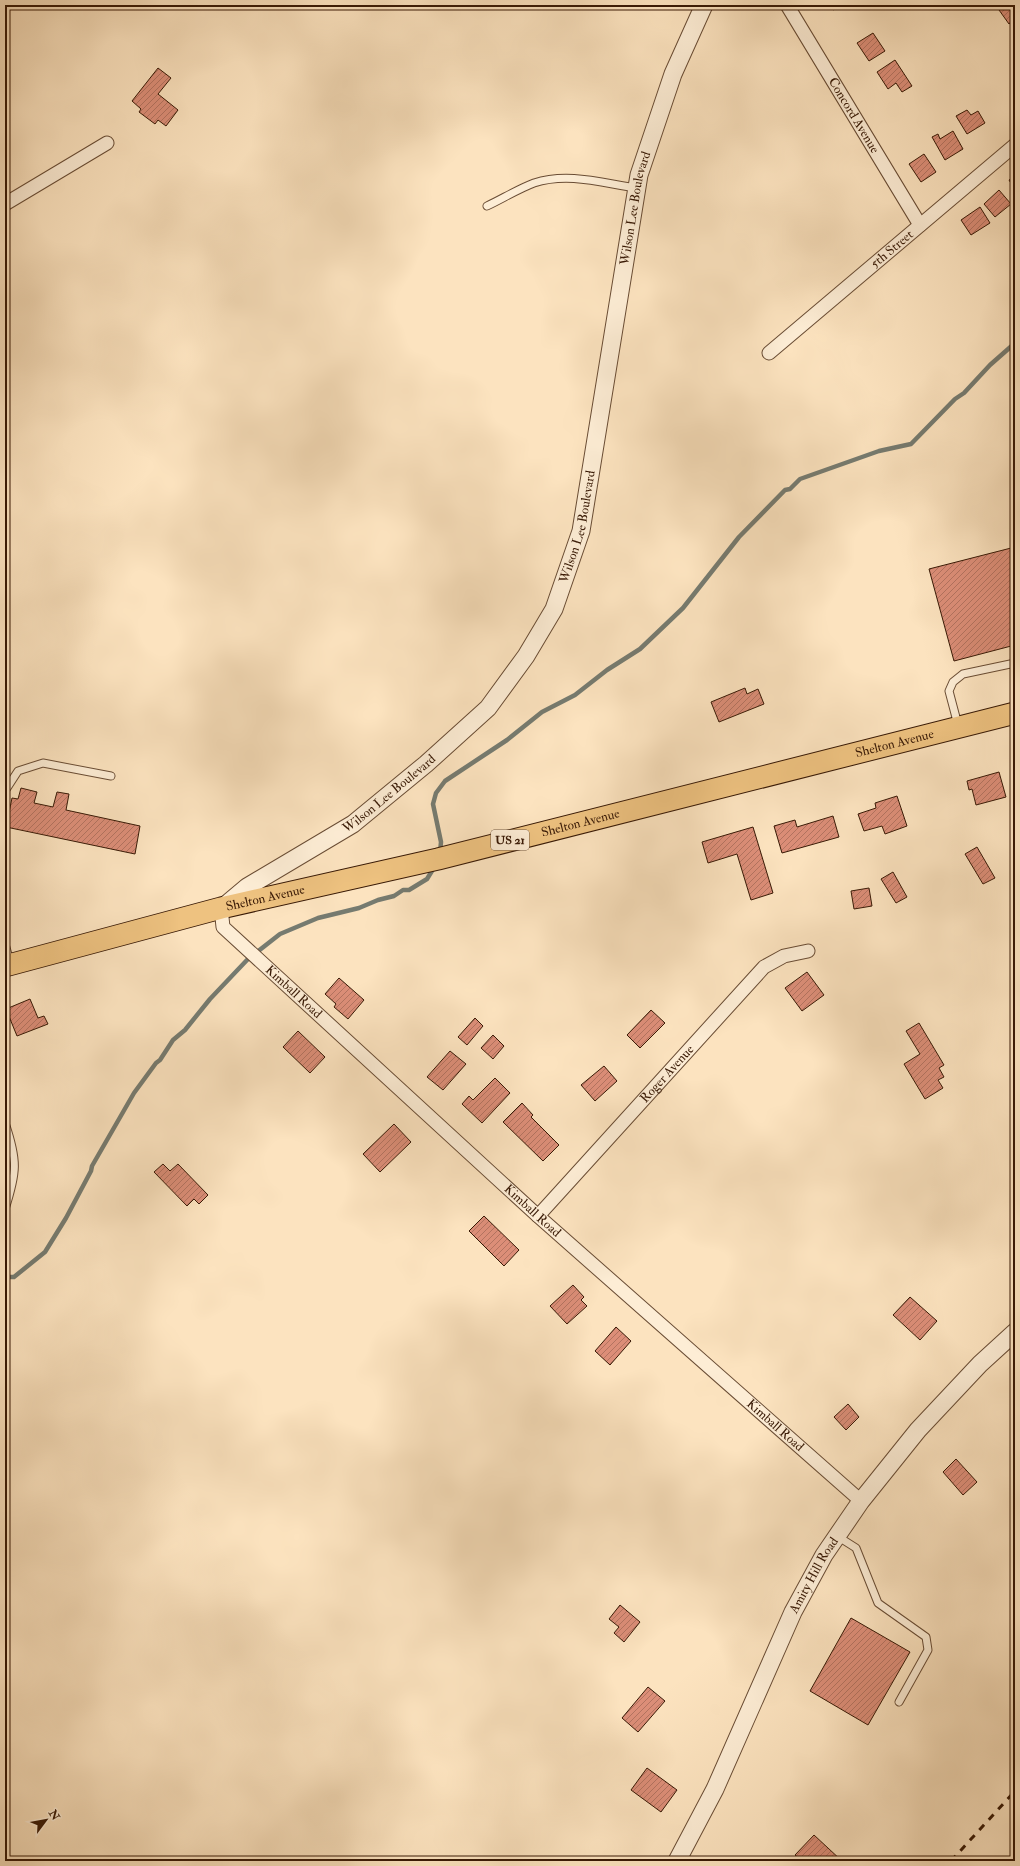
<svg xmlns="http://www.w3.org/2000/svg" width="1020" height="1866" font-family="'IM FELL Double Pica',serif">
	<defs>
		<pattern id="building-hatch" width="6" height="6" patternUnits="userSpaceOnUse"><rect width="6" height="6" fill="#dc8e78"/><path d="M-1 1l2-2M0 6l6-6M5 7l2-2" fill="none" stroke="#b37360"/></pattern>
	</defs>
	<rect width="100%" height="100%" fill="#fce3bf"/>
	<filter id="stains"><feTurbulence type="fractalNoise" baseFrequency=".005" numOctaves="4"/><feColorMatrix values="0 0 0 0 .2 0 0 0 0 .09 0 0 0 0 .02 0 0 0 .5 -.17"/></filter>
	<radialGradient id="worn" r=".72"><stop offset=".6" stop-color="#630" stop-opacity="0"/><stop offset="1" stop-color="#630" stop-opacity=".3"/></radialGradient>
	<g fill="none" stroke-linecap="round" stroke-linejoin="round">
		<g stroke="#767b70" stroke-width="4.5">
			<polyline points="440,853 441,842 433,804 436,793 445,781 507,740 542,712 575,695 607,670 640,649 683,608 739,537 785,490 790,489 800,479 879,451 911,444 955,399 964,393 990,365 1015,343"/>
			<polyline points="5,1277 14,1277 45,1252 66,1218 91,1171 92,1166 134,1093 156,1063 160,1060 173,1040 185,1030 210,999 247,960 280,934 318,918 359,908 378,900 394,896 403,890 409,890 427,879 435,866"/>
		</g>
	</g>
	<g fill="url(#building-hatch)" stroke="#381905">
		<polygon points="829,5 841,5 833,10"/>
		<polygon points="1005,5 1015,5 1015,19 1009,24 999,10"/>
		<polygon points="873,33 885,51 869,61 857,43"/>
		<polygon points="895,60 912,86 902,92 896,83 888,89 877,72"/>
		<polygon points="158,68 171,78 158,94 178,110 166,126 158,120 155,124 139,112 141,109 132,101"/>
		<polygon points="967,110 971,115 978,111 985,123 967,134 956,116"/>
		<polygon points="953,131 963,149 945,160 932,137 938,134 940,139"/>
		<polygon points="924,154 936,172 921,182 909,164"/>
		<polygon points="1015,176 1015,190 1009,180"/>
		<polygon points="999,190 1011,204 995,217 984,204"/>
		<polygon points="980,207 990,223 971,235 961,220"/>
		<polygon points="1015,547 1015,645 954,661 929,569"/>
		<polygon points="745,688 747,694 758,689 764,704 719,722 711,702"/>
		<polygon points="999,772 1006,797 976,805 972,789 969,790 967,781"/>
		<polygon points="21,788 37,792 34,803 53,807 57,792 69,794 66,810 140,826 135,854 6,827 12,798 18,799"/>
		<polygon points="897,796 907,826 885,834 882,826 864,831 858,814 876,808 875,803"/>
		<polygon points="833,816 839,837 782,853 774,826 795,820 797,827"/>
		<polygon points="753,827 773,893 751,900 737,854 708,863 702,842"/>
		<polygon points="977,847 995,878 983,884 965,854"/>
		<polygon points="893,872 907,897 896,903 881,879"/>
		<polygon points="869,888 872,906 854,909 851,891"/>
		<polygon points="807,972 824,995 802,1011 785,988"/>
		<polygon points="339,978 364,1000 348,1019 334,1007 336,1004 325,994"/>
		<polygon points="30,999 38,1018 44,1016 48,1024 17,1036 6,1009"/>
		<polygon points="651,1010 665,1023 640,1048 627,1035"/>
		<polygon points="475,1018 483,1026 467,1045 458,1037"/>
		<polygon points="919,1023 944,1065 939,1068 944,1077 938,1080 943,1088 925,1099 904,1064 920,1054 906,1031"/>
		<polygon points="298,1031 325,1057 310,1073 283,1047"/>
		<polygon points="493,1035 504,1046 493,1059 481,1048"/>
		<polygon points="450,1051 466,1064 443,1090 427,1077"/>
		<polygon points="604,1066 617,1081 595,1101 581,1085"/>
		<polygon points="495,1078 510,1093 482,1123 462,1104 469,1096 473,1100"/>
		<polygon points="522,1103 533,1115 531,1117 559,1145 543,1161 503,1122"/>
		<polygon points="394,1124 411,1142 380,1172 363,1154"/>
		<polygon points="163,1164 170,1171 178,1164 208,1195 199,1204 194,1199 187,1206 154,1172"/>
		<polygon points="484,1216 519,1250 504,1266 469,1231"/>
		<polygon points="573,1285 584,1297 581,1300 587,1306 567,1324 550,1306"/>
		<polygon points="910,1297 937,1321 920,1340 893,1315"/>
		<polygon points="616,1327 631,1341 610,1365 595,1351"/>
		<polygon points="848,1404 859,1417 846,1430 834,1417"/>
		<polygon points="956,1459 977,1482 963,1495 943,1472"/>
		<polygon points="620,1605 640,1622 624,1642 614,1633 619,1627 609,1619"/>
		<polygon points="851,1618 910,1652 868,1725 810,1691"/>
		<polygon points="648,1687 665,1701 638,1732 622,1718"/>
		<polygon points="647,1768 677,1790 661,1812 631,1790"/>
		<polygon points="814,1835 842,1861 802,1861 795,1855"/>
	</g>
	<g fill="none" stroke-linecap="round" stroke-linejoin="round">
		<defs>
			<g id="service">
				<path d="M487,206C502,199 518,189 534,183C568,172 602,183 636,188"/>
				<polyline points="958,725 949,691 953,682 963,674 1015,663"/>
				<polyline points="5,791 18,771 43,763 111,776"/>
				<polyline points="5,944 10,962"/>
				<path d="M5,1123C18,1161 17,1172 5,1209"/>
				<polyline points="837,1536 856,1548 878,1603 926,1637 928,1650 899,1702"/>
			</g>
			<g id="minor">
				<path id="s1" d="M787,5L920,225"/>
				<polyline points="5,204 107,143"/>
				<path id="s2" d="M769,353L1015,145"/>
				<path id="s3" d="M221,908L223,927L538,1216L861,1501"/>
				<path id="s4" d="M538,1216L764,967L784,956L808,951"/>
			</g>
			<g id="tertiary">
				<path id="s5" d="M222,908L247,887L353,824L426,764L488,708L526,656L554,609L581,531L639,175L673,74L704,5"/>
				<path id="s6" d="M677,1861L715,1789L793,1612L824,1555L861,1501L918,1430L980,1364L1015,1332"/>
			</g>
			<g id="primary">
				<path id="s7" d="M5,966L221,908L438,859L1015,713"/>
			</g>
		</defs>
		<use href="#service" stroke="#694c34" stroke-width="9"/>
		<use href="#minor" stroke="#694c34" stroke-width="15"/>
		<use href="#tertiary" stroke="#694c34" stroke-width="19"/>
		<use href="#primary" stroke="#381905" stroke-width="23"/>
		<use href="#service" stroke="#fdedd5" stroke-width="7"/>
		<use href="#minor" stroke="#fdedd5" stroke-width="13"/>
		<use href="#tertiary" stroke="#fdedd5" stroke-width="17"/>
		<use href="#primary" stroke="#eec280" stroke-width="21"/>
		<polyline stroke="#381905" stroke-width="3" stroke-dasharray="7 7" stroke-linecap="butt" points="951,1861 1015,1791"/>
	</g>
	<g text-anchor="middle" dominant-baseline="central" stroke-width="3" stroke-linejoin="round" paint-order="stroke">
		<rect fill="#fdedd5" stroke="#735943" stroke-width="1" x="491" y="830" width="38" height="20" rx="3"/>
		<g font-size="12" font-weight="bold" fill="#381905">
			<text x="510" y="840">US 21</text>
		</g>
		<g font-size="13" fill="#381905" stroke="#fdedd5">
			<text stroke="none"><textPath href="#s1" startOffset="129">Concord Avenue</textPath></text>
			<text stroke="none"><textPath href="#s5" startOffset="863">Wilson Lee Boulevard</textPath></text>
			<text stroke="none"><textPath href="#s2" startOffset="161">5th Street</textPath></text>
			<text stroke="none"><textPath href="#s5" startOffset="539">Wilson Lee Boulevard</textPath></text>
			<text stroke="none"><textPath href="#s7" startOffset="917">Shelton Avenue</textPath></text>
			<text stroke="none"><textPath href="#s5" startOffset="203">Wilson Lee Boulevard</textPath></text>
			<text stroke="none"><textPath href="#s7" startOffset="593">Shelton Avenue</textPath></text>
			<text stroke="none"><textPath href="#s7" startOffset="269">Shelton Avenue</textPath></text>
			<text stroke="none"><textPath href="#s3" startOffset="115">Kimball Road</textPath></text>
			<text stroke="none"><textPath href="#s4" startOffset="192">Roger Avenue</textPath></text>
			<text stroke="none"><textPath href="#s3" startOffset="439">Kimball Road</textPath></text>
			<text stroke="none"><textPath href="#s3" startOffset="763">Kimball Road</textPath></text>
			<text stroke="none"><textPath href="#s6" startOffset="317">Amity Hill Road</textPath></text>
		</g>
	</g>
	<rect width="1020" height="1866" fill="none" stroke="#fce3bf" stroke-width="20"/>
	<rect x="6" y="6" width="1008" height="1854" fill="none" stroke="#381905" stroke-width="2"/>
	<rect x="10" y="10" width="1000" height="1846" fill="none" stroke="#381905"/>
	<g transform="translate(46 1820) rotate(58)" stroke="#fdedd5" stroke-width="3" paint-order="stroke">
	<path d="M0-3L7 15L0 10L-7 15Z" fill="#381905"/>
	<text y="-6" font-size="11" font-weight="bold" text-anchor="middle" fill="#381905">N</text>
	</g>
	<rect width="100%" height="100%" filter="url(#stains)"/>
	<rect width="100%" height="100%" fill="url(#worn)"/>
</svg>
